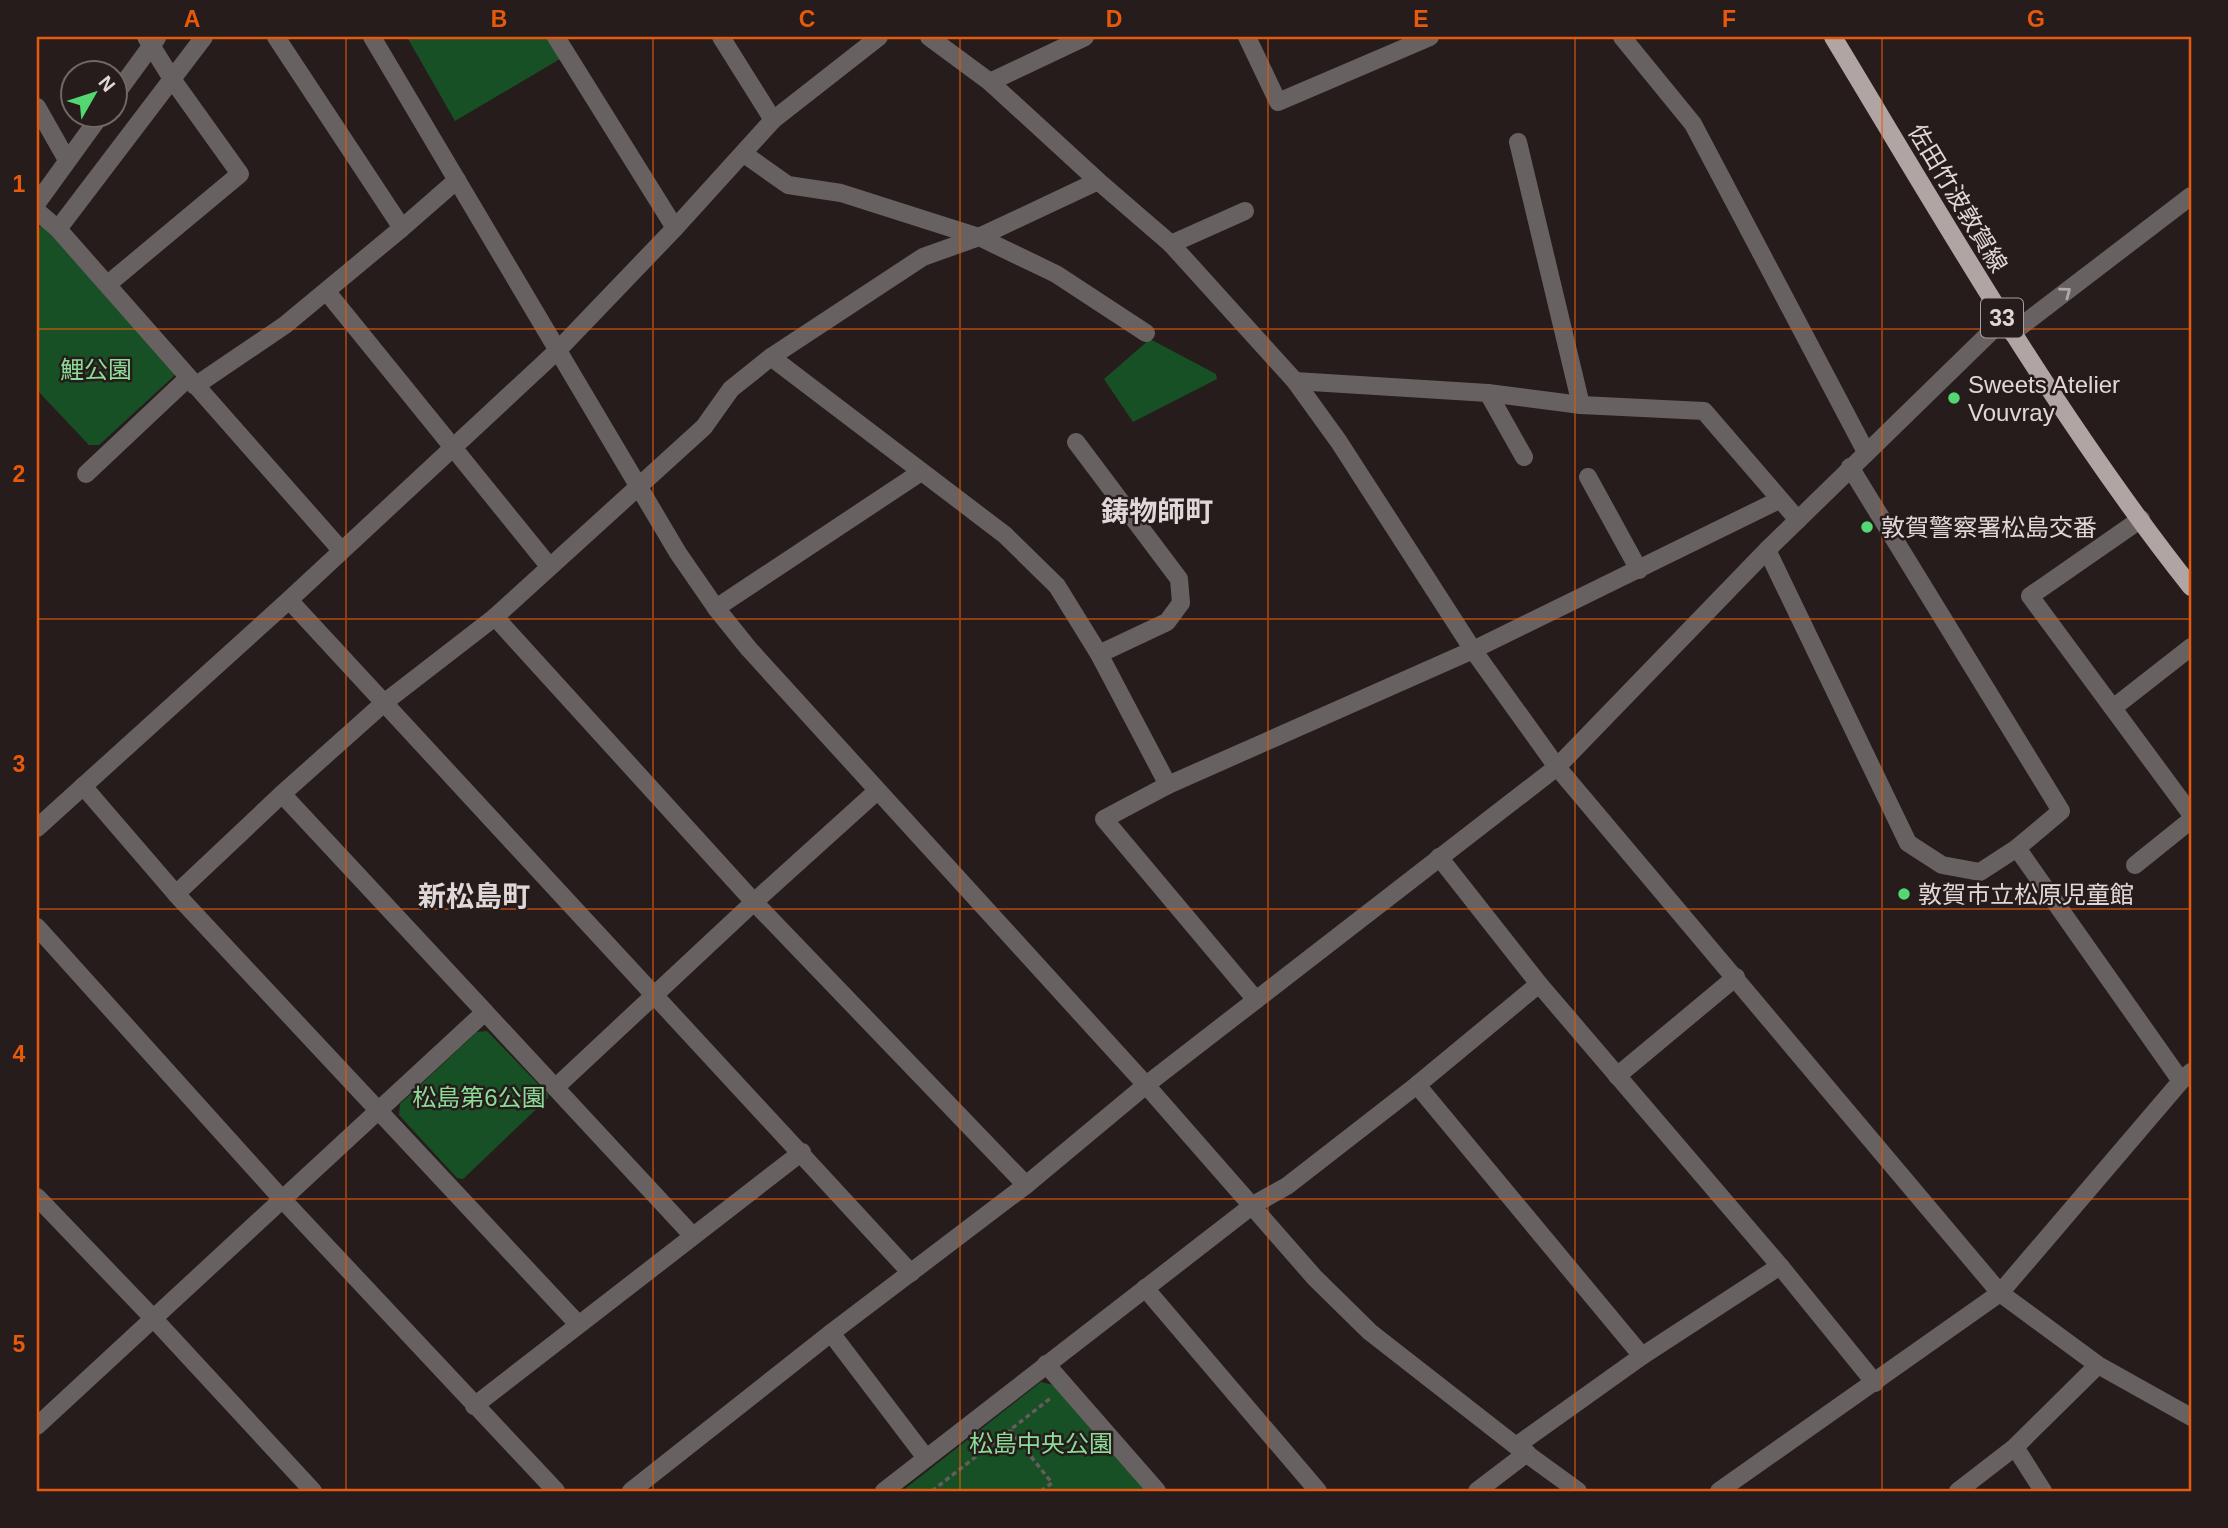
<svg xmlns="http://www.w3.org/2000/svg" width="2228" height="1528" font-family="Helvetica,'Noto Sans JP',sans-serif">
	<rect width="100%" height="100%" fill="#261c1b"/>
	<g fill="#185025">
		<polygon points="407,37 547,37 560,59 455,121"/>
		<polygon points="42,225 174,366 174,376 99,445 89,445 37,390 37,230"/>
		<polygon points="1150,339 1216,374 1217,379 1133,422 1104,379"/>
		<polygon points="487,1031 548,1094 548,1098 463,1179 457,1178 399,1115 400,1104 477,1032"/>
		<polygon points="1041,1382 1053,1385 1147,1491 902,1491"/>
	</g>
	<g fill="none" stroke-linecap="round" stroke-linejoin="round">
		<g stroke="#655c5b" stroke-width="3.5" stroke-dasharray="5 3.5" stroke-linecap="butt">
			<polyline points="1010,1430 1052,1483 1041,1491"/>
			<polyline points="932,1491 1052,1397"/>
		</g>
		<g stroke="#676161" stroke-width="18">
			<polyline points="276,37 402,228"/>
			<polyline points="372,37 678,553 716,608 749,649 1146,1085 1315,1278 1370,1332 1516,1446 1578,1491"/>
			<polyline points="556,37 675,228"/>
			<polyline points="721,37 773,120"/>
			<polyline points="929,37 990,82 1098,181 1171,244 1295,381 1339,442 1473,650 1557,767 2000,1293 2098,1365 2191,1417"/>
			<polyline points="1247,37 1278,102 1430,37"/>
			<polyline points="1622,37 1693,124 1866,452"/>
			<polyline points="990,82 1085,37"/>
			<polyline points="116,94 157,38"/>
			<polyline points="37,107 67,160"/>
			<polyline points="1518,142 1581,405"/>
			<polyline points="744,154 788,185 841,193 979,237 1056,274 1146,333"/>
			<polyline points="37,203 100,116"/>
			<polyline points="37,211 58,229 341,550"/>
			<polyline points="58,229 204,37"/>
			<polyline points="1171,244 1245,211"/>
			<polyline points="108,284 240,174 172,79 146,37"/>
			<polyline points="327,292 549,566"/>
			<polyline points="2012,333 2191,196"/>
			<polyline points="771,357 923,257 979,237 1098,181"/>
			<polyline points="1295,381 1488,393 1581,405 1704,411 1798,520"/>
			<polyline points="195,386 285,325 402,228 457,180"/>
			<polyline points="1488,393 1524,457"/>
			<polyline points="1076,442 1179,579 1181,603 1167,622 1099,654"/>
			<polyline points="86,474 188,378"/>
			<polyline points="1588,477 1639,570"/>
			<polyline points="2141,519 2030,596 2191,814"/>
			<polyline points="1767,550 1908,843 1942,865 1980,872 2017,848 2061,811 1850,467"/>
			<polyline points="289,600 911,1273"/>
			<polyline points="716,608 921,472"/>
			<polyline points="495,617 754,902 1026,1185"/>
			<polyline points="2113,708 2191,647"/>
			<polyline points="83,786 176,894 578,1324"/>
			<polyline points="282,794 485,1012"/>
			<polyline points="37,828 289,600 558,350 675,228 773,120 879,37"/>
			<polyline points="2017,848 2181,1081"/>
			<polyline points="1439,857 1539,984 1780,1266 1875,1383"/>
			<polyline points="2135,865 2191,820"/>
			<polyline points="176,894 282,794 385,702 495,617 704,427 731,389 771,357 1005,535 1057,586 1099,654 1168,785"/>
			<polyline points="37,927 282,1199 556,1491"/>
			<polyline points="1256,1000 1104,819 1168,785 1473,650 1779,500"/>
			<polyline points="1617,1076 1736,977"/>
			<polyline points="1417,1085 1642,1356"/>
			<polyline points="556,1087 754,902 877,791"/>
			<polyline points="37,1197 154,1319 313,1491"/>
			<polyline points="1145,1288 1318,1491"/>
			<polyline points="831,1333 926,1458"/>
			<polyline points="1046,1364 1157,1491"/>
			<polyline points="474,1406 802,1152"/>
			<polyline points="37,1426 485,1012 692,1235"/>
			<polyline points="1516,1446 1642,1356 1780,1266"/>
			<polyline points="2015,1447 2043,1491"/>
			<polyline points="631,1491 831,1333 1026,1185 1146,1085 1557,767 1767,550 2003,320"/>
			<polyline points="884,1491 1253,1205 1287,1186 1417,1085 1539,984"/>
			<polyline points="1477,1491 1527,1453"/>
			<polyline points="1719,1491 2000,1293 2181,1081 2191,1072"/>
			<polyline points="1958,1491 2015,1447 2098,1365"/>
		</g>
		<path stroke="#b1a5a4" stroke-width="18" d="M1833,37C1946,224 2055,415 2191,587"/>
	</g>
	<defs><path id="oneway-chevron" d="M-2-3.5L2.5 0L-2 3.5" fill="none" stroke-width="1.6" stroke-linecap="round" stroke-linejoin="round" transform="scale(1.75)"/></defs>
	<use stroke="#b0a8a8" href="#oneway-chevron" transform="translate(2066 292) rotate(-37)"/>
	<path fill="none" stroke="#e8590c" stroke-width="2" stroke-opacity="0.55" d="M346,37V1491M653,37V1491M960,37V1491M1268,37V1491M1575,37V1491M1882,37V1491M37,329H2191M37,619H2191M37,909H2191M37,1199H2191"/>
	<g fill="#54d672" stroke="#261c1b" stroke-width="2.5">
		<circle cx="1954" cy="398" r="7"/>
		<circle cx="1867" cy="527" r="7"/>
		<circle cx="1904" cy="894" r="7"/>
	</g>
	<g text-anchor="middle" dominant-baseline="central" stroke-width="5" stroke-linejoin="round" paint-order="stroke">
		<rect fill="#261c1b" stroke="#a8a09f" stroke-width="2" x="1981" y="298.5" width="42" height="39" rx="5"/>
		<g font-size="23" font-weight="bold" fill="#e0d8d8">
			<text x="2002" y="318">33</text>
		</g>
		<g font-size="24" fill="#e0d8d8" stroke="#261c1b">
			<text transform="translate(1958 198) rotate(59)">佐田竹波敦賀線</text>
		</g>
		<g font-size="24" fill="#8bdc97" stroke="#261c1b">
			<text x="96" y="369">鯉公園</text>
			<text x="479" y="1097">松島第6公園</text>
			<text x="1041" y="1443">松島中央公園</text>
		</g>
		<g font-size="24" fill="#e0d8d8" stroke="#261c1b" text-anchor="start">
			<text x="1968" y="384">Sweets Atelier<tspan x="1968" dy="28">Vouvray</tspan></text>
			<text x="1881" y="527">敦賀警察署松島交番</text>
			<text x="1918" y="894">敦賀市立松原児童館</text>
		</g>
		<g font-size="28" font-weight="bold" fill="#e0d8d8" stroke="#261c1b">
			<text x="1157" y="511">鋳物師町</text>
			<text x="474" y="896">新松島町</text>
		</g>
	</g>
	<rect width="2228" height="1528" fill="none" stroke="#261c1b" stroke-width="77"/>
	<g transform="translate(94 94) rotate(51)"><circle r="33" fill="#261c1b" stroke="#706767" stroke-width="2"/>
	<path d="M0-5L12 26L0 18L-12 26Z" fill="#54d672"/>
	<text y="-10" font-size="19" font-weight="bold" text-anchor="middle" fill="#e0d8d8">N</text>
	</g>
	<rect x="38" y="38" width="2152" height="1452" fill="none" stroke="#e8590c" stroke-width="2.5"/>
	<g font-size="23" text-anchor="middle" font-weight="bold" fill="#e8590c">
		<text x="192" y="27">A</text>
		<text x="499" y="27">B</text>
		<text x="807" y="27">C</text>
		<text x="1114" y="27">D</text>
		<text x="1421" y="27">E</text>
		<text x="1729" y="27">F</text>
		<text x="2036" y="27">G</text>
		<text x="19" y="192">1</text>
		<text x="19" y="482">2</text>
		<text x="19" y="772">3</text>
		<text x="19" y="1062">4</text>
		<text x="19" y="1352">5</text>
	</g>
</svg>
